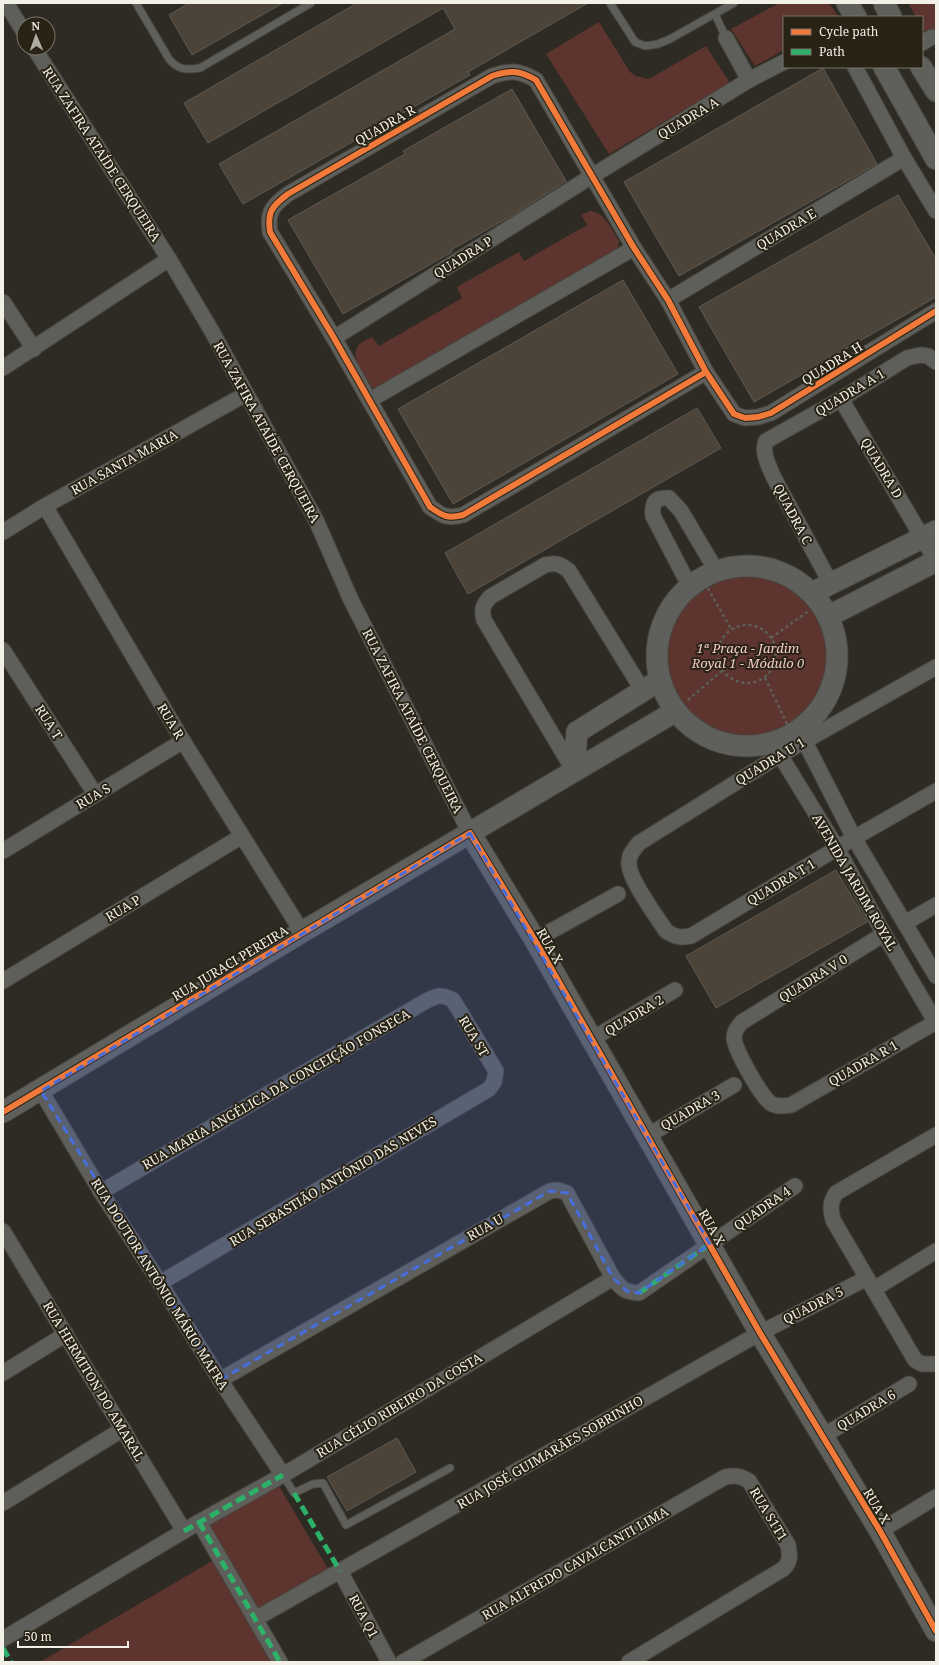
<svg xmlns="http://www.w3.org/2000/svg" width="939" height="1665" font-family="'Noto Serif',serif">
	<rect width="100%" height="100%" fill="#2d2b23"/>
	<g fill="#5d342e">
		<polygon points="779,3 829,3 839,17 784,17 784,50 755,66 731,29"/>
		<polygon points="908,3 936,3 936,30 927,35 922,27 922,17 916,17"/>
		<polygon points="599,22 630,72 636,76 649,79 706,46 730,83 609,154 546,54"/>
		<path d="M590,211C606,213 611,229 619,241L617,253L375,389L371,386C365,375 346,354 361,343C364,340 369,339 372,337L379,346L462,298L457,287L519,252L524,261L587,225L581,215Z"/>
		<circle cx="748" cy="655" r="85"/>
		<polygon points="276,1481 328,1569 257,1610 205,1522"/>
		<polygon points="212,1561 272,1662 40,1662"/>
	</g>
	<g fill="#4c4439" stroke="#5e5b55">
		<polygon points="189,3 283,3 192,55 169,15"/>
		<polygon points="357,3 588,3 468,72 470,75 243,204 219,164 455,29 443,8 208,143 184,103"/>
		<polygon points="823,68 877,164 679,276 624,182"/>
		<polygon points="512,89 566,181 513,215 451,250 452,252 343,314 288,220 405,154 403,151"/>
		<polygon points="898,195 936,259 936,297 754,402 699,307"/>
		<polygon points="623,280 678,374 453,504 398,409"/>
		<polygon points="697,408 721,448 468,594 445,553"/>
		<polygon points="836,870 867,922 716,1008 686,956"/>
		<polygon points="397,1438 416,1472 347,1511 327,1477"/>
	</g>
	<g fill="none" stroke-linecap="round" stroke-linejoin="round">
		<defs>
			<g id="lane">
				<path d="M136,3L169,59C178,70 186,70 200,68L311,3"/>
				<polyline points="610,3 635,42 645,46 658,44 670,39 734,3"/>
				<polyline points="715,14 726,38"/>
				<polyline points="283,1475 294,1493 313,1484 323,1483 346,1525 450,1468"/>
			</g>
			<g id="street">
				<polyline points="6,3 24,32"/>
				<polyline points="726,38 749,80"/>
				<polyline points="922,43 932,37"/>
				<polyline points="34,48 169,259 210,328 316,520 351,600 470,833"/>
				<polyline points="855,67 904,158 936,211"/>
				<polyline points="668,300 904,158"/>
				<polyline points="3,302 34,349"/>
				<polyline points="334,338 592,176 749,80 784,62"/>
				<polyline points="3,368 169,259"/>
				<path d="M706,372L463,515C447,519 443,516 430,507L334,338L270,232C267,212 272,206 288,194L492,76C510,70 519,70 536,80L634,248L668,300L706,372L734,414L745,418L758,417L771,413L936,311"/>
				<polyline points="841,399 936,561"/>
				<polyline points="370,400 634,248"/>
				<polyline points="45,506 183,741 302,932"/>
				<polyline points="3,532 45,506 246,394"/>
				<path d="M831,584L773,476C769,466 761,452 766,441L841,399L907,358L920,355L928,356L936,362"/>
				<path d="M690,587L653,516C652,503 654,497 669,498L681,511L717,572"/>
				<polyline points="3,650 95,794"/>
				<path d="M936,667L780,755L639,843C634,849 629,854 629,862C627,877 657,917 666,931C675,937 680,938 691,936L854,838L936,791"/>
				<polyline points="802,728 804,740 854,838 936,976"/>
				<polyline points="771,743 780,755 837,848 884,934 936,1023"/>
				<path d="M574,771L484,620C481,609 483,605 490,597L545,565C555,562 561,564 569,571L643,691"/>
				<polyline points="3,851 183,741"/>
				<polyline points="905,923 936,905"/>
				<path d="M884,934L742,1022C738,1026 734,1031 734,1038C735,1050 762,1099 772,1104C778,1107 784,1106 791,1105L936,1022"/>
				<polyline points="535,940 618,894"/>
				<polyline points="3,981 242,836"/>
				<polyline points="592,1039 675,990"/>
				<polyline points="41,1091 101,1192 160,1283 220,1380 283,1475"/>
				<path d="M936,1135L836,1193C830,1203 830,1209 833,1220L915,1360L922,1364H936"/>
				<polyline points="647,1136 734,1085"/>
				<path d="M101,1192L426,1001C438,995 441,994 453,1000L496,1071L494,1082L489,1089L160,1283"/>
				<polyline points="3,1231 184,1531"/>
				<polyline points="874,1289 936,1251"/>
				<polyline points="3,1373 66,1334"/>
				<path d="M220,1380L550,1191L558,1190L567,1193L613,1278C622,1289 624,1292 639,1293L795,1186"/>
				<polyline points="823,1436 909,1384"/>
				<polyline points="3,1503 123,1429"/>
				<polyline points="199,1522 280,1662"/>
				<polyline points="880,1531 936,1497"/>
				<polyline points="340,1571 389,1662"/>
				<polyline points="255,1619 760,1333 867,1278"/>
				<polyline points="3,1639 199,1522 283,1475 613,1278"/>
				<path d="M403,1662L725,1477C735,1475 741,1476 749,1481L788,1545C790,1555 791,1562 783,1569L629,1662"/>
			</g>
			<g id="secondary">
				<polyline points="847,3 856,17"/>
				<polyline points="884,3 891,17"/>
				<polyline points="884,67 936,159"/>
				<polyline points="921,67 936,91"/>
				<circle cx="747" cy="656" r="90"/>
				<polyline points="812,593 936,531"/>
				<polyline points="829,616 936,561"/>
				<polyline points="574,771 577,732 660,680"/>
				<polyline points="470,833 535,940 760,1333 880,1531 936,1631"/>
				<polyline points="3,1112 302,932 676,711"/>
			</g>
		</defs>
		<use href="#lane" stroke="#48463f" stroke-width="9"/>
		<use href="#street" stroke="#48463f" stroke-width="17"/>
		<use href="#secondary" stroke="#48463f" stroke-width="23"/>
		<g stroke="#5e5e5a" stroke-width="2.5" stroke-dasharray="3 3" stroke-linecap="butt">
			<polyline points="705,583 731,629"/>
			<circle cx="747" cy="654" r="29"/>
			<polyline points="771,638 810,610"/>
			<polyline points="765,678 788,726"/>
			<polyline points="688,700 723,670"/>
		</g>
		<use href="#lane" stroke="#5e5e5a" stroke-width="7"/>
		<use href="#street" stroke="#5e5e5a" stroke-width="15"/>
		<use href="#secondary" stroke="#5f605c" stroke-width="21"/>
		<g stroke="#2db169" stroke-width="5" stroke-dasharray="10 5" stroke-linecap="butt">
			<polyline points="639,1293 710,1244"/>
			<polyline points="294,1493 340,1571"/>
			<polyline points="199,1522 280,1662"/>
			<polyline points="184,1531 283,1475"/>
			<polyline points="3,1648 11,1662"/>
		</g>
		<defs>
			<g id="cycleway">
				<path d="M706,372L463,515C447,519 443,516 430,507L334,338L270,232C267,212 272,206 288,194L492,76C510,70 519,70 536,80L634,248L668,300L706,372L734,414L745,418L758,417L771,413L936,311"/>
				<polyline points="3,1112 470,833 535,940 760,1333 880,1531 936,1631"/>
			</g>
		</defs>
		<use href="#cycleway" stroke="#282315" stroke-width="8"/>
		<use href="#cycleway" stroke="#f17a3a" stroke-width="6"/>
	</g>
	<path fill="#486edb" fill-opacity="0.2" stroke="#486edb" stroke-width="3" stroke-dasharray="8 5" stroke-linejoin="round" d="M470,833L710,1244L639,1293L628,1292L613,1278L567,1193L550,1191L220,1380L41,1091Z"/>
	<g text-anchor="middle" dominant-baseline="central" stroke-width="4" stroke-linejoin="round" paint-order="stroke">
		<g font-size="13" fill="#f3f0e7" stroke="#282315">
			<text transform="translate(688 118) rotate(-31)">QUADRA A</text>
			<text transform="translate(385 125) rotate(-30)">QUADRA R</text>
			<text transform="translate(102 154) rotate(57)">RUA ZAFIRA ATAÍDE CERQUEIRA</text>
			<text transform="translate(786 229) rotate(-31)">QUADRA E</text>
			<text transform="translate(463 257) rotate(-32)">QUADRA P</text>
			<text transform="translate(832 363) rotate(-32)">QUADRA H</text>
			<text transform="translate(850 392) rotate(-31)">QUADRA A 1</text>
			<text transform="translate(267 432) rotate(61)">RUA ZAFIRA ATAÍDE CERQUEIRA</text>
			<text transform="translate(124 462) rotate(-29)">RUA SANTA MARIA</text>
			<text transform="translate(882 468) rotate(59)">QUADRA D</text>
			<text transform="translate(793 514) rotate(62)">QUADRA C</text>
			<text transform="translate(171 721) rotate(59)">RUA R</text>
			<text transform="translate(413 721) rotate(63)">RUA ZAFIRA ATAÍDE CERQUEIRA</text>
			<text transform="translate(49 722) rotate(57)">RUA T</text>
			<text transform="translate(770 761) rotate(-31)">QUADRA U 1</text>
			<text transform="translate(93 796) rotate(-31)">RUA S</text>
			<text transform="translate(781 882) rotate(-31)">QUADRA T 1</text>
			<text transform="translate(855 882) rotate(60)">AVENIDA JARDIM ROYAL</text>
			<text transform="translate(123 908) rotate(-31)">RUA P</text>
			<text transform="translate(550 946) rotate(60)">RUA X</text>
			<text transform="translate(230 963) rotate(-31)">RUA JURACI PEREIRA</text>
			<text transform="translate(813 978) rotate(-32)">QUADRA V 0</text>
			<text transform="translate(634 1015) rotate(-31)">QUADRA 2</text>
			<text transform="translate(474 1036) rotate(59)">RUA ST</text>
			<text transform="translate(863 1063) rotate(-30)">QUADRA R 1</text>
			<text transform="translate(276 1089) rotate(-30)">RUA MARIA ANGÉLICA DA CONCEIÇÃO FONSECA</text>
			<text transform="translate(690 1110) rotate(-30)">QUADRA 3</text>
			<text transform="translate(333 1181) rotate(-31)">RUA SEBASTIÃO ANTÔNIO DAS NEVES</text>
			<text transform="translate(762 1208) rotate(-35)">QUADRA 4</text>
			<text transform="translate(485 1227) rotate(-30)">RUA U</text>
			<text transform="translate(712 1227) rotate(60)">RUA X</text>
			<text transform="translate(160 1284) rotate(58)">RUA DOUTOR ANTÔNIO MÁRIO MAFRA</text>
			<text transform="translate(813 1305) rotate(-27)">QUADRA 5</text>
			<text transform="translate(94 1381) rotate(59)">RUA HERMITON DO AMARAL</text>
			<text transform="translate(399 1405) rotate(-31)">RUA CÉLIO RIBEIRO DA COSTA</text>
			<text transform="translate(866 1410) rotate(-31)">QUADRA 6</text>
			<text transform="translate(550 1452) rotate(-30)">RUA JOSÉ GUIMARÃES SOBRINHO</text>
			<text transform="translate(877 1506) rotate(59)">RUA X</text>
			<text transform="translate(769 1514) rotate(59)">RUA S1T1</text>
			<text transform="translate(575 1563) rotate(-30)">RUA ALFREDO CAVALCANTI LIMA</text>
			<text transform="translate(364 1616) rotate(62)">RUA Q1</text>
		</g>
		<g font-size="13" font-style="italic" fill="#f3c9c3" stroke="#282315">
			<text x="748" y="648">1ª Praça - Jardim<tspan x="748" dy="15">Royal 1 - Módulo 0</tspan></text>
		</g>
	</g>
	<rect width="939" height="1665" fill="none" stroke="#f3f0e7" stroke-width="8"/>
	<rect x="783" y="16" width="140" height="52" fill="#282315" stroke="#797569"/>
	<rect x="791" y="29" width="20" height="6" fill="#f17a3a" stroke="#797569"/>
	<text x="819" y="36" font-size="12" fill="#f3f0e7">Cycle path</text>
	<rect x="791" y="49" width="20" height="6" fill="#2db169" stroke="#797569"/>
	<text x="819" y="56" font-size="12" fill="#f3f0e7">Path</text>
	<g transform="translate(36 36) rotate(358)"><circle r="19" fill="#282315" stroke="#797569"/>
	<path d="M0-3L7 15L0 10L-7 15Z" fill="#aeaba2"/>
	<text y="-6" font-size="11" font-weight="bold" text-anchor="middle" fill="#f3f0e7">N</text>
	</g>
	<path d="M18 1641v6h110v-6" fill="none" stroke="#f3f0e7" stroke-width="2"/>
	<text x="24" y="1641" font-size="12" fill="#f3f0e7" stroke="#282315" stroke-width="3" paint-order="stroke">50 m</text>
</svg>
